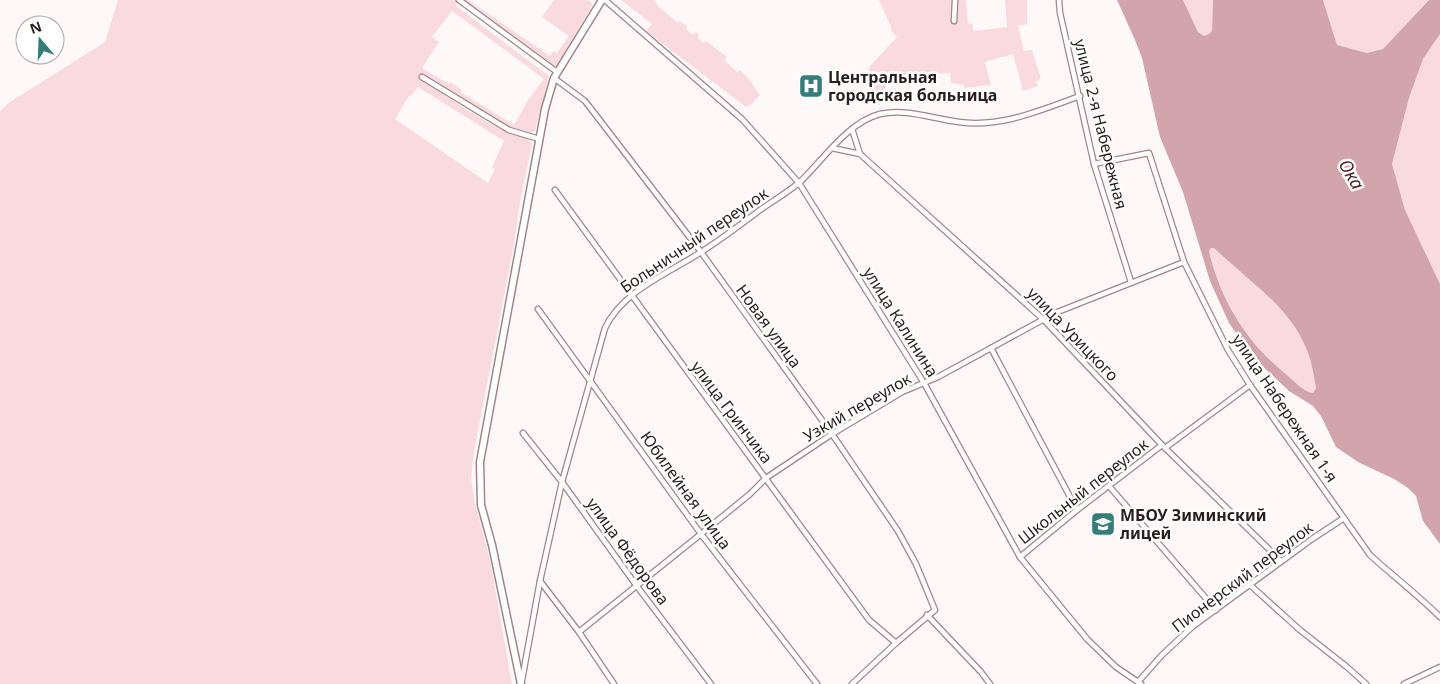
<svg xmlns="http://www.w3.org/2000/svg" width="1440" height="684" font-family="'Noto Sans',sans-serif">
	<rect width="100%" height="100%" fill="#fef8f9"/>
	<g fill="#f9dade" fill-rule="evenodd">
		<path d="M118,0H458L456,6L549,76L535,131L530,133L507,127L422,75L419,78C446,96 473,115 501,129C510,133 527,135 532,144L520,202L514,244L474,452L471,477L475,504L490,560L512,684H0V111L10,102L105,42ZM452,11L544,79L528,100L514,125L460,92L462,90L450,82L449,84L422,68L439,42L432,37ZM418,87L504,141L492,167L495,169L488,183L395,119L409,96H411Z"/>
		<polygon points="459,0 468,0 550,56 553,51 557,53 569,36 542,17 554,0 588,0 593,4 557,65 553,66"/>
		<polygon points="621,0 654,0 658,6 678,23 680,21 687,26 686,29 693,35 696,32 699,35 697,38 704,43 706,41 727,57 724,60 737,72 740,70 748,78 760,95 752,104 746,107 646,31 652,24"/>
		<polygon points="879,0 966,0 968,24 972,23 974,31 1007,27 1005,0 1027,0 1027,24 1018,26 1024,51 1032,50 1041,79 1036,81 1038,86 1023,91 1013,54 985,62 991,85 964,88 964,85 951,83 950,73 919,75 918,80 886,81 885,95 880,95 880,105 863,104 869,94 867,77 870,66 897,37 891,31 891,27"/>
		<polygon points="1183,0 1213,0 1212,31 1210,34 1204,36 1198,32"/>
		<polygon points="1323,0 1429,0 1383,49 1367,53 1337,45"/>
		<polygon points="1440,34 1440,284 1405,210 1392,164 1409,98 1423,59"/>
		<path d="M1211,248H1214C1246,279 1289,306 1306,348C1311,359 1313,371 1315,382L1316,388L1313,393C1304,392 1295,382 1288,376C1248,343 1221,302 1209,251Z"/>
	</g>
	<path fill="#d2a5ac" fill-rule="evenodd" d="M1117,0H1183L1198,32L1204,36L1209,34L1212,31L1213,0H1323L1337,45L1367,53L1383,49L1429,0H1440V34L1423,59L1409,98L1392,164L1405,210L1440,284V544L1423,521L1416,496L1408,488L1394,479L1358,462L1336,447L1321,416L1313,406L1289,391L1253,357L1229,323L1210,281L1183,192L1160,137L1142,58L1135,40ZM1211,248H1214C1246,279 1289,306 1306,348C1311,359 1313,371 1315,382L1316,388L1313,393C1304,392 1295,382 1288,376C1247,343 1221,302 1209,251Z"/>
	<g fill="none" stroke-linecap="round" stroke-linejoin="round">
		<defs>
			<g id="street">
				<polyline points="459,0 557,72"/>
				<polyline points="605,0 742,119 799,183 924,383 1020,557 1087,639 1116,667 1141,684"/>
				<polyline points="1059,0 1060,13 1094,164 1131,282"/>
				<polyline points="954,21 955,0"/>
				<polyline points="422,77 509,130 539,139"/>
				<polyline points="554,78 585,101 701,252 832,434 898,531 916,564 935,610 896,643 852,684"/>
				<polyline points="852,129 860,154"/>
				<polyline points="832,148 860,154 1044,320 1162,445 1281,561"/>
				<path d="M1094,164L1149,153L1184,262L1228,350L1250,385L1370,555C1393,576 1418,595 1440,617"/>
				<polyline points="555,190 869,620 896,643"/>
				<polyline points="538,309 701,534 817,684"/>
				<polyline points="991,348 1077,510"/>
				<polyline points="523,433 562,482 636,585 711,684"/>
				<polyline points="1165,448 1250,385"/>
				<polyline points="1109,486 1216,610"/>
				<polyline points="1020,557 1077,510 1162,445"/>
				<polyline points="540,581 579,632 614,684"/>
				<polyline points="1250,585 1300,630 1347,667 1366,684"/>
				<polyline points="927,615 981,672 990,684"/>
				<polyline points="579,632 701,534 750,494 766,478 832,434 902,392 938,377 1055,313 1184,262"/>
				<path d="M522,680L540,581L562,482L605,328C622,292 666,274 698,254C719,241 740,225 760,210C773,201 788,192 800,182C823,160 848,122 880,114C906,108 933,119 959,122C1001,128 1041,110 1080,96"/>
				<polyline points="1138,682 1162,655 1192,627 1312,539 1344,518"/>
				<polyline points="1404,684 1440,667"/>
			</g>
			<polyline id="secondary" points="521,684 492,545 481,505 480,462 545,109 554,78 602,0"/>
		</defs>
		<use href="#street" stroke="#a0868a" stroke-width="7"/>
		<use href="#secondary" stroke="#a0868a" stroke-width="9"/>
		<use href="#street" stroke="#fff" stroke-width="4.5"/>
		<use href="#secondary" stroke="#fff" stroke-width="6"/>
	</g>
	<defs>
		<symbol id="hospital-square" viewBox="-11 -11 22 22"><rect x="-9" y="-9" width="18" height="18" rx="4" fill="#357d78" stroke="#fff"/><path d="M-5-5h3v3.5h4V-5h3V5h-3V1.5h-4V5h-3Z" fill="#fff"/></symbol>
		<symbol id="school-square" viewBox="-11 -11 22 22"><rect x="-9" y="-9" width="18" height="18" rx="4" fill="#357d78" stroke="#fff"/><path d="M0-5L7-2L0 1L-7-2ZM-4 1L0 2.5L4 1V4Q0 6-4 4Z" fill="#fff"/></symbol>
	</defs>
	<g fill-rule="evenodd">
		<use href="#hospital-square" x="797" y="72" width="28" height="28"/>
		<use href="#school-square" x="1089" y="510" width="28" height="28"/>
	</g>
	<g text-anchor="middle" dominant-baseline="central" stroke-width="5" stroke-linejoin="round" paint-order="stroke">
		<g font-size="16" font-weight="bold" fill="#291e20" stroke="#fff" text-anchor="start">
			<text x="828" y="77">Центральная<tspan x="828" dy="18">городская больница</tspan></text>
			<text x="1120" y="515">МБОУ Зиминский<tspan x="1120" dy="18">лицей</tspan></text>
		</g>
		<g font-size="16" fill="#291e20" stroke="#fff">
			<text transform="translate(1101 124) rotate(76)">улица 2-я Набережная</text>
			<text transform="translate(694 240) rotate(-34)">Больничный переулок</text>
			<text transform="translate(901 322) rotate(58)">улица Калинина</text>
			<text transform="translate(769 326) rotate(54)">Новая улица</text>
			<text transform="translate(1073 334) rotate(46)">улица Урицкого</text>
			<text transform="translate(857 407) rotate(-30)">Узкий переулок</text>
			<text transform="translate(1285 408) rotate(56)">улица Набережная 1-я</text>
			<text transform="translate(732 412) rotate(53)">улица Гринчика</text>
			<text transform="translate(686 490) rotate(54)">Юбилейная улица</text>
			<text transform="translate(1083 491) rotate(-38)">Школьный переулок</text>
			<text transform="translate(628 551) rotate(54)">улица Фёдорова</text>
			<text transform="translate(1242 577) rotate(-37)">Пионерский переулок</text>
		</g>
		<g font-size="18" font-style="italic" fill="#511b27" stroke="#fff">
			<text transform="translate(1352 174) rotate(60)">Ока</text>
		</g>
	</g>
	<g transform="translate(40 40) rotate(341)"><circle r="24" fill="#ffffff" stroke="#a9a5a6"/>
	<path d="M0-4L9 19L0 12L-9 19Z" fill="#357d78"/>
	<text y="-8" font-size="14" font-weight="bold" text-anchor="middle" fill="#291e20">N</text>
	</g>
</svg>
